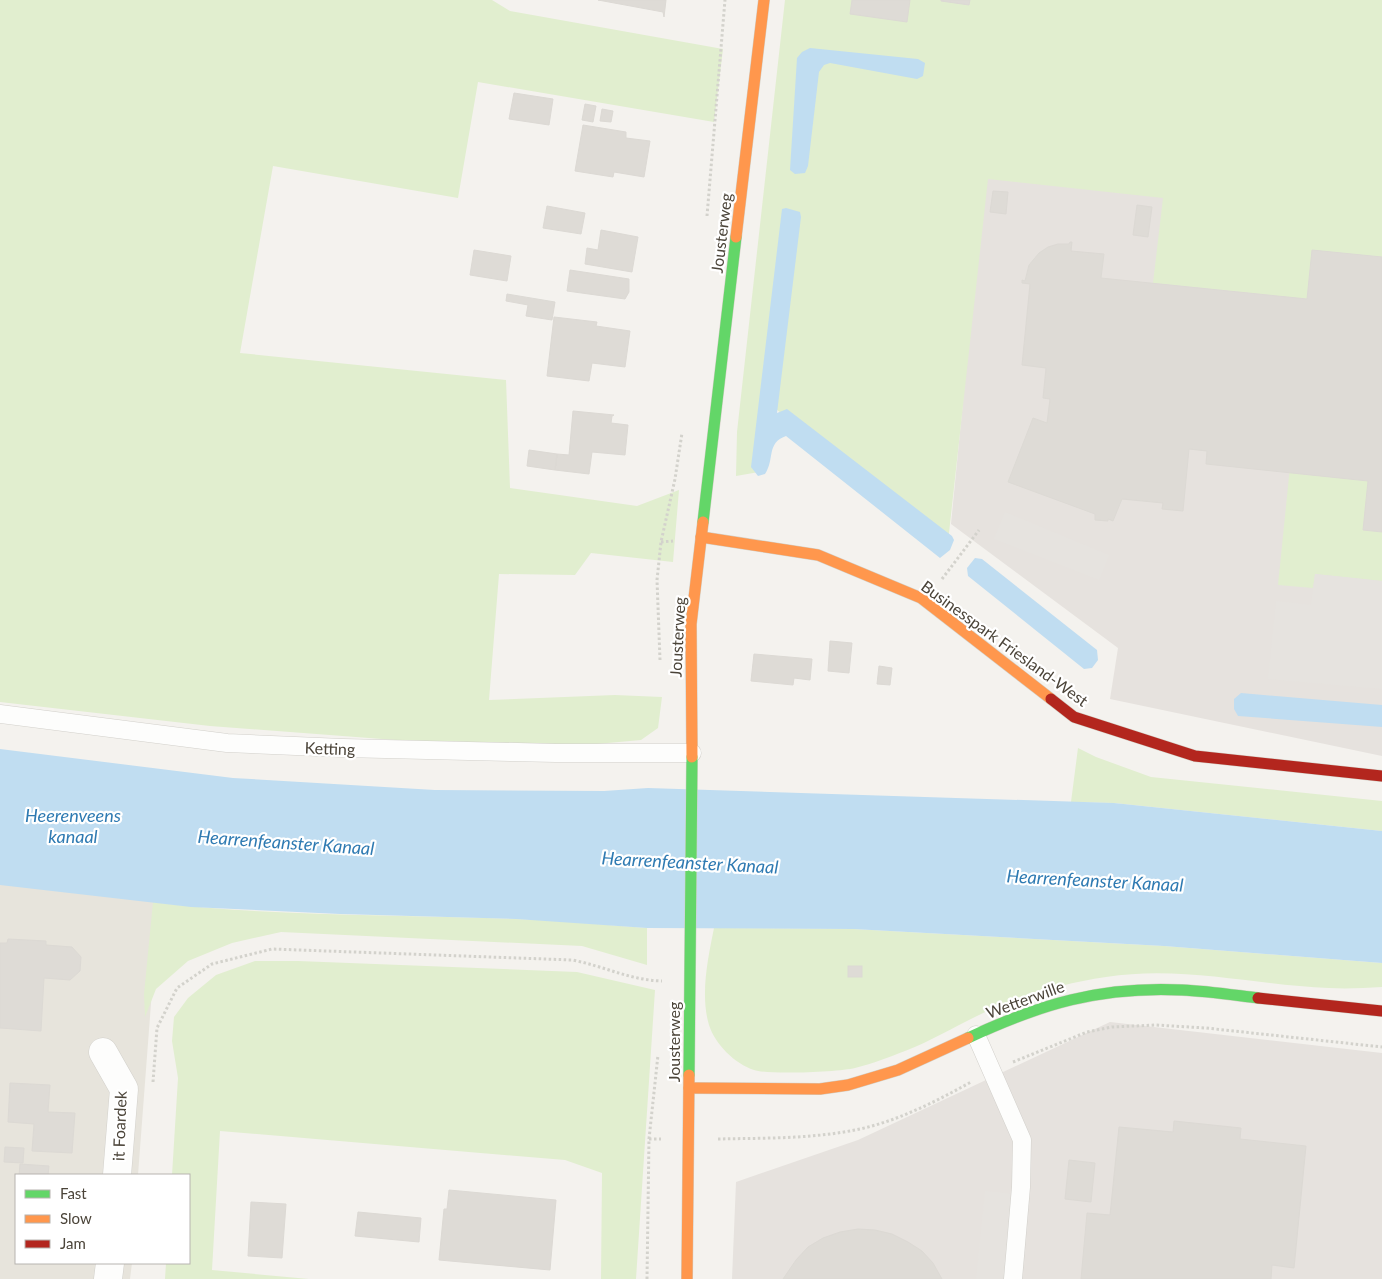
<svg xmlns="http://www.w3.org/2000/svg" width="1382" height="1279" font-family="Lato,sans-serif">
	<rect width="100%" height="100%" fill="#f4f2ee"/>
	<polygon fill="#e7e4dc" points="0,878 159,898 138,1175 16,1175 16,1263 132,1263 130,1279 0,1279"/>
	<g fill="#e6e2de">
		<polygon points="985,177 1382,220 1382,756 1110,699 1118,648 951,524"/>
		<polygon points="1110,1022 1382,1053 1382,1279 732,1279 736,1182 858,1140"/>
	</g>
	<g fill="#e1eecf">
		<polygon points="0,0 492,0 510,11 723,49 714,122 478,82 458,198 273,166 240,353 506,380 510,488 637,506 679,490 673,562 591,553 575,575 499,574 489,700 615,695 662,697 658,728 641,740 597,744 461,745 210,726 0,702"/>
		<polygon points="785,0 1382,0 1382,581 1315,574 1313,588 1278,585 1307,299 1153,283 1163,198 988,179 948,542 768,403 759,472 736,476 737,432"/>
		<polygon points="1078,748 1096,757 1151,777 1382,801 1382,831 1114,803 1071,802"/>
		<path d="M153,902C273,917 394,914 514,919C559,920 603,925 647,928V965L582,946L281,932L232,943L188,961L156,989L145,1017L144,994Z"/>
		<path d="M714,928L853,929L1164,946L1382,963V987C1364,988 1347,989 1329,988C1255,985 1181,965 1106,977C1071,982 1038,991 1004,1004C970,1017 939,1038 905,1051C889,1057 872,1064 855,1068C839,1072 769,1075 754,1070C735,1064 715,1044 709,1025C700,995 708,958 714,928Z"/>
		<polygon points="255,961 298,961 577,972 655,990 636,1279 601,1279 602,1173 565,1160 220,1131 212,1270 309,1279 165,1279 166,1263 189,1263 189,1175 172,1175 178,1078 172,1041 174,1017 188,998 216,975"/>
	</g>
	<g fill="#e6e3df">
		<polygon points="1005,512 1109,555 1099,580 994,539"/>
		<polygon points="1315,574 1382,581 1382,689 1268,679 1276,601 1311,605"/>
		<polygon points="985,1191 1014,1194 1005,1279 976,1279"/>
	</g>
	<g fill="#c0ddf1">
		<polygon points="810,48 918,59 925,63 923,76 917,79 830,63 824,65 819,72 808,166 805,173 795,174 790,170 797,58 802,52"/>
		<path d="M786,208L800,212L801,217L777,413L787,409L952,536L954,540L950,550L940,558L786,436C766,443 775,459 765,474L758,476L751,467L782,209Z"/>
		<polygon points="975,558 982,559 1097,650 1098,660 1092,668 1084,669 968,576 967,568"/>
		<polygon points="1241,693 1382,705 1382,727 1238,716 1234,709 1234,699"/>
		<polygon points="0,749 233,778 435,790 604,791 648,788 1114,803 1382,831 1382,963 1164,946 853,929 647,928 516,919 340,914 191,907 0,885"/>
	</g>
	<g fill="#dedbd6" stroke="#dcd9d4">
		<polygon points="598,0 666,0 664,17 663,12"/>
		<polygon points="852,0 910,0 907,22 850,14"/>
		<polygon points="941,0 970,0 969,5 941,1"/>
		<polygon points="514,93 553,99 549,125 509,119"/>
		<polygon points="585,104 596,106 593,122 582,120"/>
		<polygon points="602,109 613,111 611,122 600,121"/>
		<polygon points="583,125 626,132 626,138 650,141 644,177 614,172 613,177 575,171"/>
		<polygon points="993,191 1008,192 1006,214 990,212"/>
		<polygon points="1137,205 1152,207 1148,237 1133,235"/>
		<polygon points="547,206 585,213 581,234 543,228"/>
		<polygon points="601,230 638,237 632,272 585,264 587,248 598,250"/>
		<polygon points="1070,242 1072,242 1071,251 1104,254 1101,278 1307,299 1312,250 1382,257 1382,532 1363,530 1368,481 1206,464 1207,451 1189,449 1183,511 1162,509 1163,503 1122,499 1113,521 1108,519 1108,521 1095,520 1095,514 1008,482 1033,418 1047,423 1050,399 1043,398 1046,368 1022,365 1030,284 1022,283 1022,280 1025,281 1029,265 1039,253 1048,247 1058,244 1069,244"/>
		<polygon points="474,250 511,256 507,281 470,275"/>
		<polygon points="570,270 629,279 629,292 625,299 567,291"/>
		<polygon points="507,294 555,302 552,320 526,316 528,305 506,301"/>
		<polygon points="554,317 597,322 596,326 630,331 625,367 592,363 589,381 547,376"/>
		<polygon points="573,411 614,415 612,416 611,423 628,425 625,455 592,452 589,474 555,470 557,454 569,455"/>
		<polygon points="529,450 557,454 555,470 527,466"/>
		<polygon points="830,641 852,643 849,673 828,671"/>
		<polygon points="754,654 812,659 810,680 794,678 793,685 751,681"/>
		<polygon points="879,666 892,668 890,685 877,684"/>
		<polygon points="8,939 46,941 46,945 72,947 81,957 80,971 70,980 44,978 41,1031 0,1028 0,943 7,943"/>
		<rect x="848" y="966" width="14" height="11"/>
		<polygon points="10,1083 50,1085 48,1112 75,1113 72,1153 32,1151 34,1124 8,1122"/>
		<polygon points="1174,1121 1241,1128 1240,1139 1306,1146 1294,1268 1272,1265 1271,1279 1081,1279 1087,1213 1110,1215 1119,1127 1173,1132"/>
		<polygon points="5,1147 24,1148 23,1163 4,1162"/>
		<polygon points="1069,1160 1095,1163 1091,1202 1065,1199"/>
		<polygon points="20,1164 49,1166 48,1175 19,1175"/>
		<polygon points="449,1190 556,1200 550,1270 439,1260 444,1209 447,1209"/>
		<polygon points="251,1202 286,1204 282,1258 248,1256"/>
		<polygon points="358,1212 421,1218 419,1242 355,1236"/>
		<polygon points="858,1229 875,1230 892,1234 908,1242 922,1251 933,1263 942,1279 783,1279 796,1260 808,1247 823,1238 840,1232"/>
	</g>
	<g fill="none" stroke-linecap="round" stroke-linejoin="round">
		<defs>
			<g id="lane">
				<polyline points="0,714 227,743 343,748 556,753 692,753"/>
				<polyline points="976,1035 1022,1140 1021,1187 1013,1279"/>
			</g>
			<g id="street">
				<polyline points="103,1052 124,1089 117,1175"/>
				<polyline points="108,1279 110,1263"/>
			</g>
			<g id="fast">
				<polyline points="703,522 736,237"/>
				<path d="M968,1038C1040,1004 1101,986 1182,990C1207,991 1233,995 1258,998"/>
				<polyline points="689,1075 692,757"/>
			</g>
			<g id="slow">
				<polyline points="736,237 764,0"/>
				<polyline points="701,537 818,555 921,598 1051,699"/>
				<polyline points="692,757 691,624 703,522"/>
				<polyline points="689,1088 820,1089 848,1085 898,1070 968,1038"/>
				<polyline points="687,1279 689,1075"/>
			</g>
			<g id="jam">
				<polyline points="1051,699 1074,717 1195,756 1382,776"/>
				<polyline points="1258,998 1382,1011"/>
			</g>
		</defs>
		<use href="#lane" stroke="#d2d0cb" stroke-width="19"/>
		<use href="#street" stroke="#d2d0cb" stroke-width="29"/>
		<use href="#fast" stroke="#d3cfc5" stroke-width="12"/>
		<use href="#slow" stroke="#d3cfc5" stroke-width="12"/>
		<use href="#jam" stroke="#d3cfc5" stroke-width="12"/>
		<g stroke="#d3d2cc" stroke-width="3" stroke-dasharray="2.5 2.5" stroke-linecap="butt">
			<polyline points="707,216 725,0"/>
			<polyline points="661,542 673,541"/>
			<polyline points="942,579 979,530"/>
			<polyline points="660,660 657,580 661,542 675,479 682,433"/>
			<polyline points="1013,1062 1087,1032 1112,1027 1156,1025 1206,1028 1382,1047"/>
			<path d="M153,1082L157,1028L177,988L212,964L272,949L572,960C604,966 629,980 662,981"/>
			<polyline points="649,1139 661,1139"/>
			<path d="M718,1139C763,1138 810,1139 855,1130C896,1122 935,1102 971,1082"/>
			<polyline points="647,1279 649,1139 658,1055"/>
		</g>
		<use href="#lane" stroke="#fdfdfc" stroke-width="18"/>
		<use href="#street" stroke="#fdfdfc" stroke-width="28"/>
		<use href="#fast" stroke="#63d668" stroke-width="11"/>
		<use href="#slow" stroke="#ff974d" stroke-width="11"/>
		<use href="#jam" stroke="#b3261e" stroke-width="11"/>
	</g>
	<g text-anchor="middle" dominant-baseline="central" stroke-width="4.5" stroke-linejoin="round" paint-order="stroke">
		<g font-size="16" fill="#4b4439" stroke="#fff">
			<text transform="translate(721 233) rotate(-83)">Jousterweg</text>
			<text transform="translate(677 637) rotate(-87)">Jousterweg</text>
			<text transform="translate(1005 643) rotate(36)">Businesspark Friesland-West</text>
			<text transform="translate(330 748) rotate(2)">Ketting</text>
			<text transform="translate(1025 999) rotate(-20)">Wetterwille</text>
			<text transform="translate(673 1042) rotate(-90)">Jousterweg</text>
			<text transform="translate(119 1126) rotate(-88)">it Foardek</text>
		</g>
		<g font-size="18" font-style="italic" fill="#2e7ab2" stroke="#fff">
			<text x="73" y="815">Heerenveens<tspan x="73" dy="21">kanaal</tspan></text>
			<text transform="translate(286 842) rotate(4)">Hearrenfeanster Kanaal</text>
			<text transform="translate(690 862) rotate(3)">Hearrenfeanster Kanaal</text>
			<text transform="translate(1095 880) rotate(3)">Hearrenfeanster Kanaal</text>
		</g>
	</g>
	<rect x="15" y="1174" width="175" height="90" fill="#ffffff" stroke="#b7b4b0"/>
	<rect x="25" y="1190" width="25" height="8" fill="#63d668" stroke="#b7b4b0"/>
	<text x="60" y="1199" font-size="15" fill="#4b4439">Fast</text>
	<rect x="25" y="1215" width="25" height="8" fill="#ff974d" stroke="#b7b4b0"/>
	<text x="60" y="1224" font-size="15" fill="#4b4439">Slow</text>
	<rect x="25" y="1240" width="25" height="8" fill="#b3261e" stroke="#b7b4b0"/>
	<text x="60" y="1249" font-size="15" fill="#4b4439">Jam</text>
</svg>
